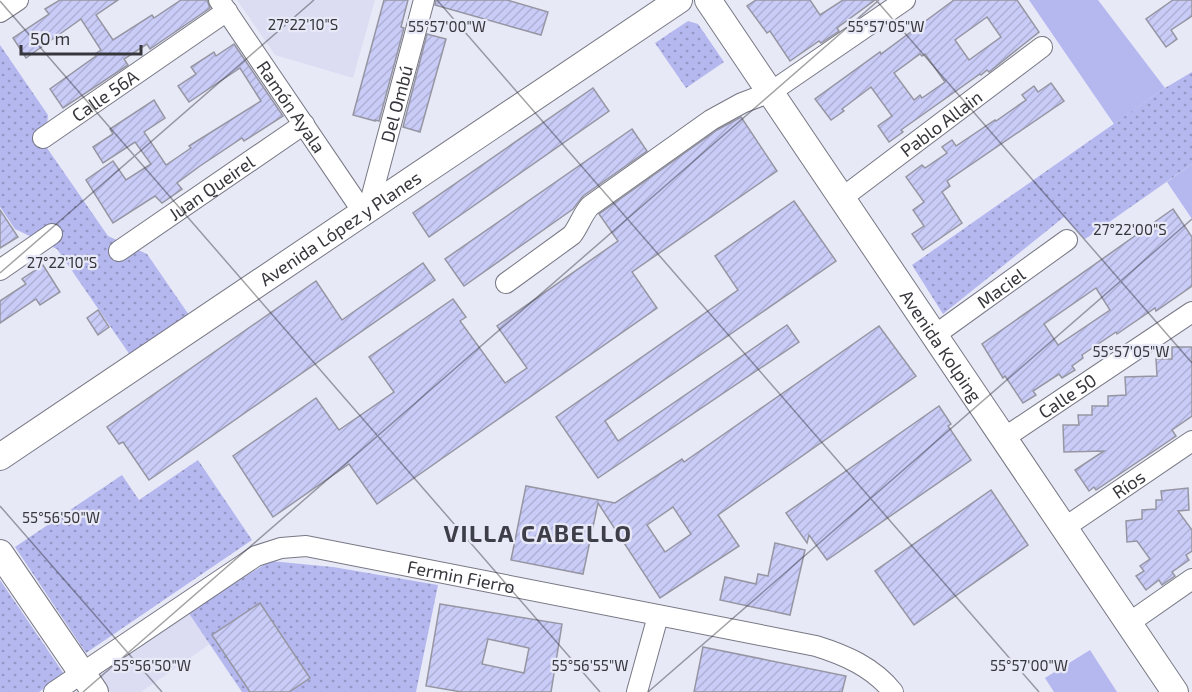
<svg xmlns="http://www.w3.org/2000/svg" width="1192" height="692" font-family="'Exo 2',sans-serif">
	<defs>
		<pattern id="park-dots" width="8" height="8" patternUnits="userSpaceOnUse" patternTransform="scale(1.5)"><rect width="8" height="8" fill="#b5b7ef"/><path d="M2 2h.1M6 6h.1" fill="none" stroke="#9496c3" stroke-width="1.8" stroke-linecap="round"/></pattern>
		<pattern id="building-hatch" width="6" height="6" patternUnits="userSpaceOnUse" patternTransform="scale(1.5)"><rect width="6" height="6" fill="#caccf8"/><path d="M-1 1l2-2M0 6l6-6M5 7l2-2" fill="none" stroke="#aeb0d6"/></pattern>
	</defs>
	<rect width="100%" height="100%" fill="#e8e9f7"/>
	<g fill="#dcddf2">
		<polygon points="237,0 375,0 353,78 275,55"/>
		<polygon points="188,612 210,644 141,692 110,692 98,675"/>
	</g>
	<g fill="#b5b7ef">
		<polygon points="1029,0 1098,0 1165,88 1114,124"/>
		<polygon points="1192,164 1192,219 1167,182"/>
		<polygon points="1090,650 1117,692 1054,692 1045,678"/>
	</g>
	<g fill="url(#park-dots)">
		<polygon points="688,21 698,24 724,62 686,88 655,43"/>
		<polygon points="0,45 48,115 45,145 108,236 147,254 189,315 130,355 57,249 15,229 0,207"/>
		<polygon points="1192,72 1192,164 1085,239 1064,217 943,314 912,265 1165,88"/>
		<polygon points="198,460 252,540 86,653 15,547 122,475 139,500"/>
		<polygon points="270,561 333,567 438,585 416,692 242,692 188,612"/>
		<polygon points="0,580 64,674 39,692 0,692"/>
	</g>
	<g fill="url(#building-hatch)" stroke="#9696a3" stroke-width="1.5" fill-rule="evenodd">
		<polygon points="60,0 118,0 96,15 113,40 152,15 154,18 181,0 207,0 210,8 150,49 147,44 124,59 128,65 63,108 50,89 96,56 95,54 101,50 81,19 26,58 13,38 49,14 45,9"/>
		<polygon points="384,0 408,0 401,27 404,28 379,121 375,120 375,121 353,115"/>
		<polygon points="436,0 507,0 548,12 541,35 435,5"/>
		<polygon points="756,0 810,0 820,15 843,0 875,0 837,28 839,31 821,43 819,41 790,61 770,31 767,33 747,6"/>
		<path d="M954,0H1017L1039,32L989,72L987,70L981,75L980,74L901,130L903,132L889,142L878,126L892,116L871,87L842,109L844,111L831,120L815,99L880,52L881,54ZM987,17L1001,37L969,60L955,40ZM920,54L922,56L925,54L945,82L922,98L920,95L914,100L894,73Z"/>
		<polygon points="1173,0 1192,0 1192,16 1171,30 1177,39 1166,47 1146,19"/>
		<polygon points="427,34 446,39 420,132 403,127"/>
		<polygon points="234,44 283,116 244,141 242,138 200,166 177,183 182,189 162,203 155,196 113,223 86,180 113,161 126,180 151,164 135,142 103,163 93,147 113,134 110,129 154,100 165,118 144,132 166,165 191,148 189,146 261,101 240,68 189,102 178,86 196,74 191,67 214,52 216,56"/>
		<polygon points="1051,83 1064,101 947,181 950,186 942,192 962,223 923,250 912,234 924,226 913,210 924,202 906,177 922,165 925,168 947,153 942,147 952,140 956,146 995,120 996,121 1026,100 1022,95 1034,86 1038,92"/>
		<polygon points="593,88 609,111 429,237 413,213"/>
		<polygon points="741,117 777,171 632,272 657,308 377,504 349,464 273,517 233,456 316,398 339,430 394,392 369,357 453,299 466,317 460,321 505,383 527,368 497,326 618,241 599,214 717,130"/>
		<polygon points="632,129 647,151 583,196 573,209 464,286 445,259"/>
		<polygon points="794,201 836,261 605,421 618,441 787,325 799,342 598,478 556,417 738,290 715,256"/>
		<path d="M1173,209L1192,237V286L1156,311L1155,308L1117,334L1116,332L1082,355L1083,358L1072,366L1075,370L1062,378L1059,374L1033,391L1036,395L1023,403L1005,376L1003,378L982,344ZM1096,288L1110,310L1058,345L1044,324Z"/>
		<polygon points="0,210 18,237 0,248"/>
		<polygon points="423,263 435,280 149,480 123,442 119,444 107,427 316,281 342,320"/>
		<polygon points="43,265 60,292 40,305 36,299 0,323 0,301 26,284 22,279"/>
		<polygon points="98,310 109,327 98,335 87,318"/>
		<path d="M879,326L916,376L718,515L739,546L660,598L598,503L583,574L511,560L526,486L615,503L682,459L684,462ZM673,507L691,534L665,552L647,525Z"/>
		<polygon points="1172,347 1192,347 1192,416 1172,430 1176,436 1096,490 1094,487 1089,491 1075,470 1104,451 1064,452 1063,425 1079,425 1078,415 1092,415 1092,406 1108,406 1108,396 1126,395 1125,377 1157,376 1156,359 1172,359"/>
		<polygon points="939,406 951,424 948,426 971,460 827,560 809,535 807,543 786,513"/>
		<polygon points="1188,488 1189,510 1178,511 1192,530 1192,551 1186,555 1189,560 1172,572 1175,576 1162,585 1159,580 1146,590 1136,576 1144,571 1140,566 1150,559 1137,541 1127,542 1126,521 1142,519 1142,510 1156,509 1156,500 1162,500 1161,491"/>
		<polygon points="991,490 1028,545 914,625 875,571"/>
		<polygon points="775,543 805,550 790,615 720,600 725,577 756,584 758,574 768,576"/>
		<polygon points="260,603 310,678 289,692 250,692 212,635"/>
		<path d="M440,604L562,624L551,692H462L426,686ZM488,639L529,648L524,673L482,664Z"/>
		<polygon points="703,647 846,676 842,692 694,692"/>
	</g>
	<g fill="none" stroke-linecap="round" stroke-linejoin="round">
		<defs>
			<g id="minor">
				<path id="s1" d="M219,0L363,212"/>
				<polyline points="0,12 18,0"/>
				<path id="s2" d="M43,138L227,11"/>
				<path id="s3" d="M842,198L1042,47"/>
				<path id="s4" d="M368,210L424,0"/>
				<path id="s5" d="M119,251L304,124"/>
				<polyline points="0,270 52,234"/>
				<path d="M506,283L572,235C579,226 582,215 590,206L711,120L742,103L771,92L905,0"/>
				<path id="s6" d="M935,335L1067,240"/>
				<path id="s7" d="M1004,438L1192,312"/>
				<path id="s8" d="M1064,528L1192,441"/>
				<polyline points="1129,623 1192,579"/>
				<path id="s9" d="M54,692L256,556L281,548L306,546L816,646C845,655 873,667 893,692"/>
				<polyline points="637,692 658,616"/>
			</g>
			<g id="major">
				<path id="s10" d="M708,0L1175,692"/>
				<path id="s11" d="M0,457L679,0"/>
				<polyline points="0,553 95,692"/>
			</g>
		</defs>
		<use href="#minor" stroke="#777884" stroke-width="22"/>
		<use href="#major" stroke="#777884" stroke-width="28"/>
		<use href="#minor" stroke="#fff" stroke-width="20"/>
		<use href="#major" stroke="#fff" stroke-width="26"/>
	</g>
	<path fill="none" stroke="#36363c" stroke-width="1.5" stroke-opacity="0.45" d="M437,0L1039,692M876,0L1192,363M0,1L600,692M0,273L314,0M0,506L162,692M83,692L879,0M648,692L1192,219"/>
	<g text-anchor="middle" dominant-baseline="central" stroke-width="4.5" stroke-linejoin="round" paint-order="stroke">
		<g font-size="18" fill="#36363c" stroke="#e8e9f7">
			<text stroke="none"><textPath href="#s2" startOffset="75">Calle 56A</textPath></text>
			<text stroke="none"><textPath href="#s4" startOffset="110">Del Ombú</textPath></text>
			<text stroke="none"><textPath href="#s1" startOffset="129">Ramón Ayala</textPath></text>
			<text stroke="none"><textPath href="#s3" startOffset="124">Pablo Allain</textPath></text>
			<text stroke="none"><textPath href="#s5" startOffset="112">Juan Queirel</textPath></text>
			<text stroke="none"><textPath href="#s11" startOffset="410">Avenida López y Planes</textPath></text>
			<text stroke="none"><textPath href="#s6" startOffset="81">Maciel</textPath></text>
			<text stroke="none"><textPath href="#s10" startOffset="417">Avenida Kolping</textPath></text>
			<text stroke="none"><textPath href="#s7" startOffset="76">Calle 50</textPath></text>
			<text stroke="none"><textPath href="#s8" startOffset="78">Ríos</textPath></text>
			<text stroke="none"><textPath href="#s9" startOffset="453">Fermin Fierro</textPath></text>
		</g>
		<g font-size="24" font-weight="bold" letter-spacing="1.5" fill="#3e3e49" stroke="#e8e9f7">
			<text x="538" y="532">VILLA CABELLO</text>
		</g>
	</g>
	<g font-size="15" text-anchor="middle" fill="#36363c" stroke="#e8e9f7" stroke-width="4.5" stroke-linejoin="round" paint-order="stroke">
		<text x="303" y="30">27°22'10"S</text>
		<text x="447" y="32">55°57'00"W</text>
		<text x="886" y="32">55°57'05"W</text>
		<text x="1130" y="235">27°22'00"S</text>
		<text x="62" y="268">27°22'10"S</text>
		<text x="1131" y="357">55°57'05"W</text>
		<text x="61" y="523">55°56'50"W</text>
		<text x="152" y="671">55°56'50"W</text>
		<text x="590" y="671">55°56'55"W</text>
		<text x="1029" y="671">55°57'00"W</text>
	</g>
	<path d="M21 45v9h120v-9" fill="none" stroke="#36363c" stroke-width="3"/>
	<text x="30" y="45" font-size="18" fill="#36363c" stroke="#e8e9f7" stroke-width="4.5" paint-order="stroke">50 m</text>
</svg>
